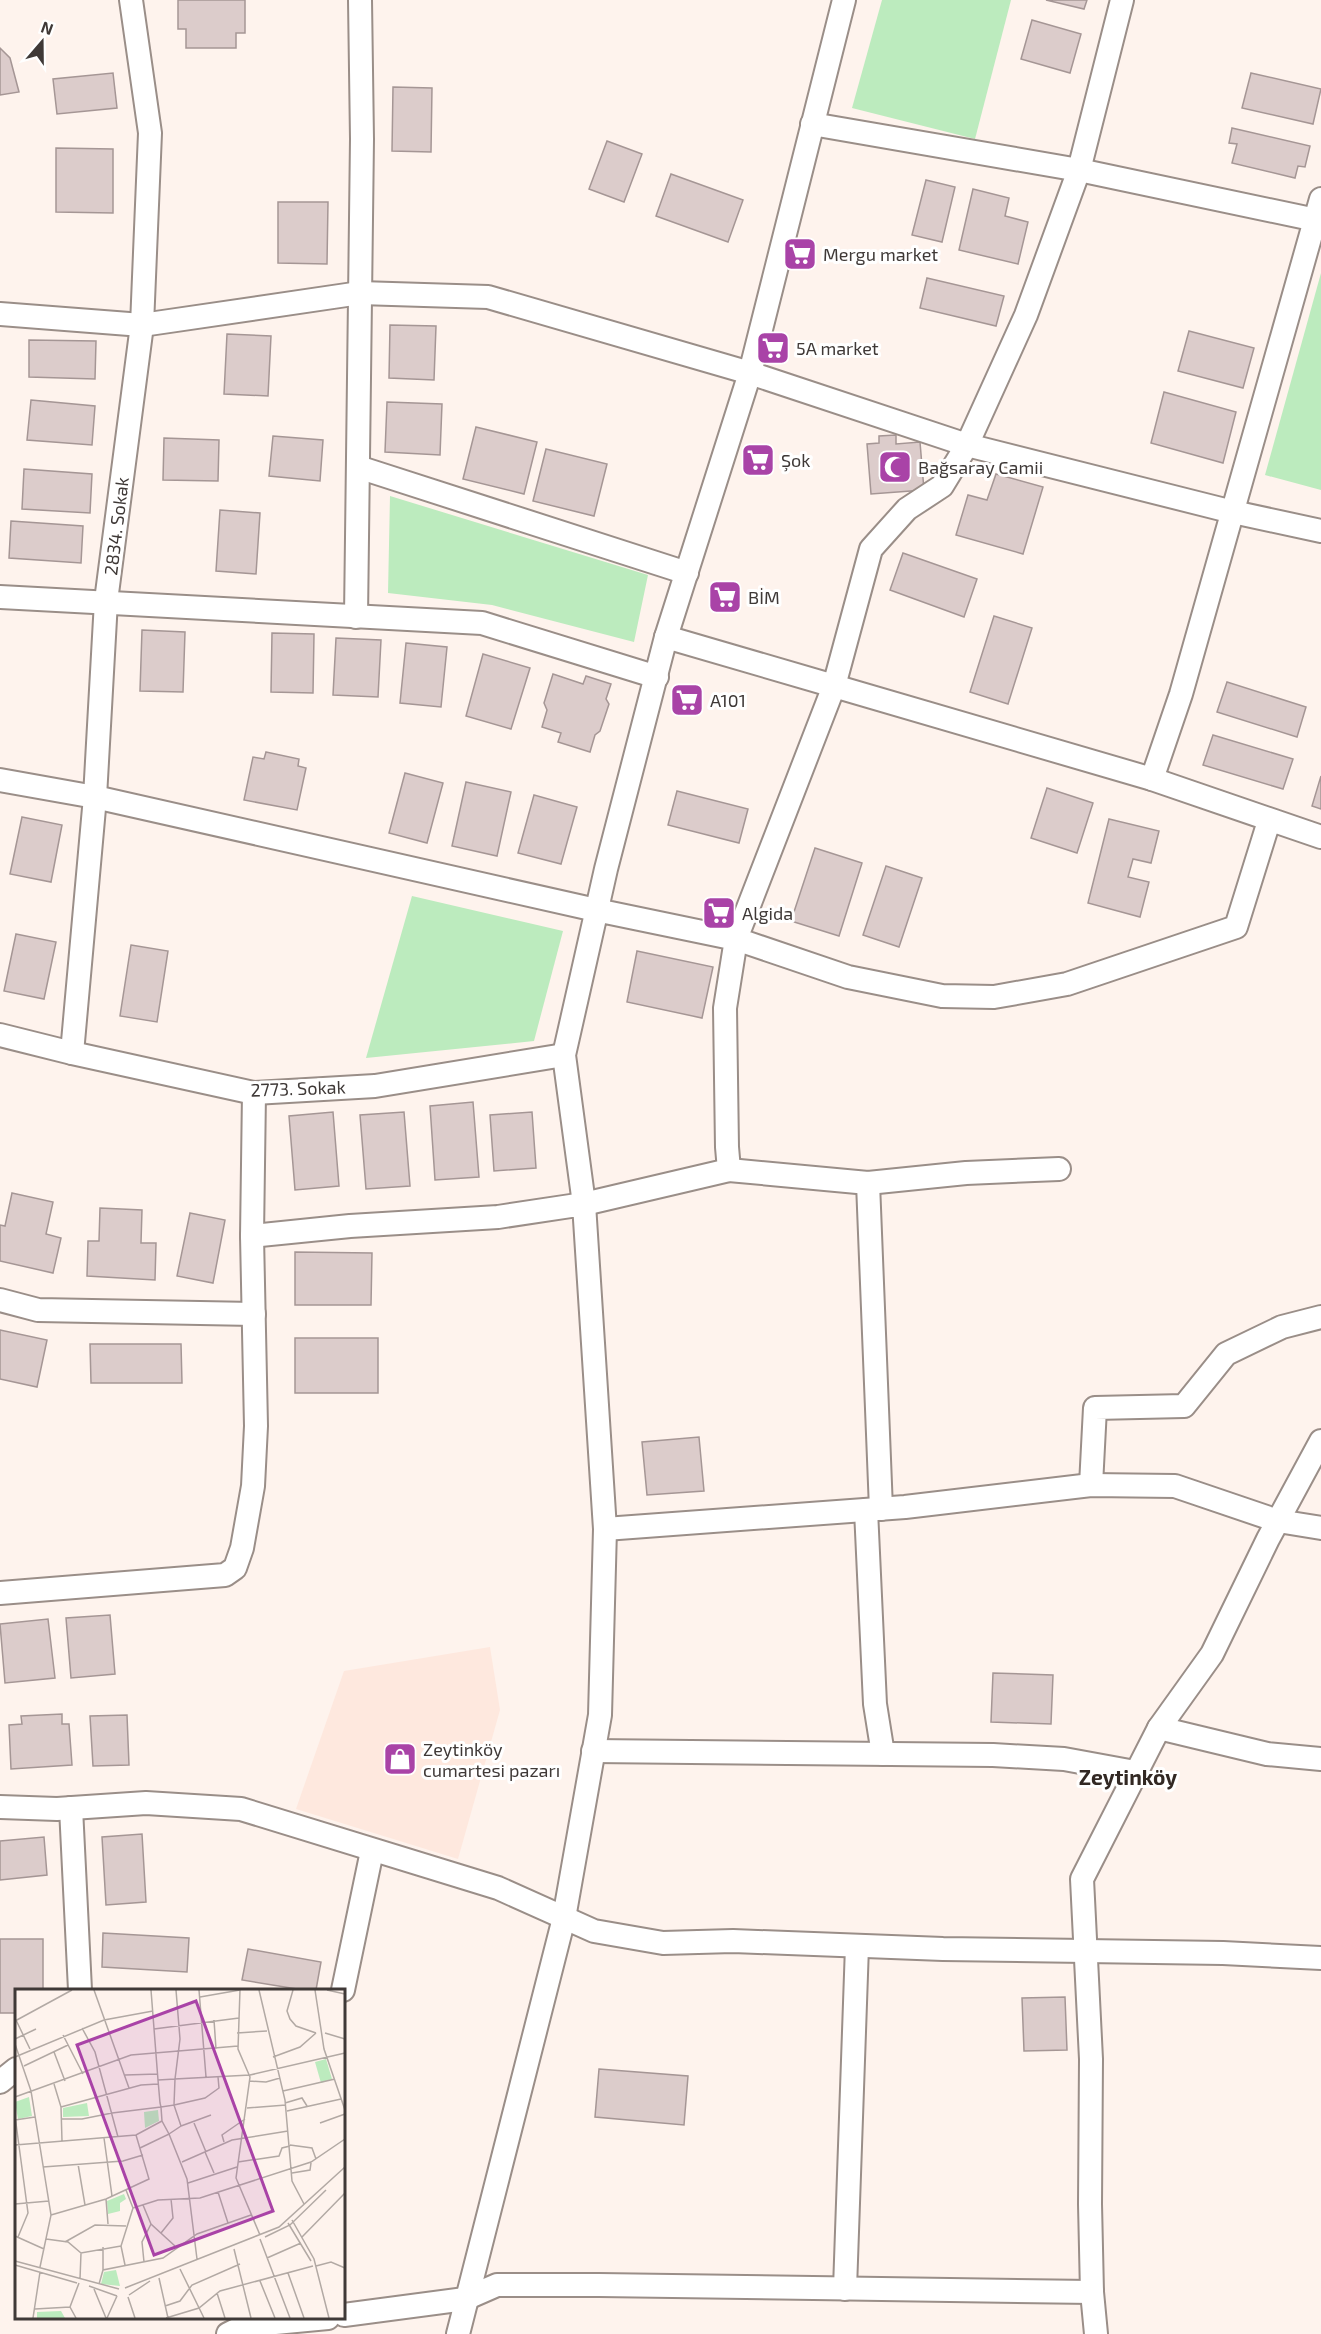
<svg xmlns="http://www.w3.org/2000/svg" width="1321" height="2334" font-family="'Exo 2',sans-serif">
	<rect width="100%" height="100%" fill="#fef3ed"/>
	<polygon fill="#fee8de" points="490,1647 500,1710 458,1859 296,1809 344,1671"/>
	<g fill="#bcebbe">
		<polygon points="882,0 1011,0 975,139 852,108"/>
		<polygon points="1321,273 1321,490 1265,475"/>
		<polygon points="390,496 648,575 634,642 492,605 388,593"/>
		<polygon points="412,896 563,931 534,1041 366,1058"/>
	</g>
	<g fill="#dccccb" stroke="#a59695" stroke-width="1.5">
		<polygon points="178,0 245,0 245,33 236,33 236,48 186,48 186,29 178,29"/>
		<polygon points="1046,0 1087,0 1084,9"/>
		<polygon points="1032,20 1081,34 1070,73 1021,59"/>
		<polygon points="0,48 10,58 19,92 0,95"/>
		<polygon points="113,73 117,108 57,114 53,79"/>
		<polygon points="1251,73 1321,89 1313,124 1242,108"/>
		<polygon points="393,87 432,88 431,152 392,151"/>
		<polygon points="1232,128 1310,146 1305,167 1298,166 1295,178 1232,163 1237,144 1229,143"/>
		<polygon points="607,141 642,154 624,202 589,189"/>
		<polygon points="56,148 113,149 113,213 56,212"/>
		<polygon points="671,174 743,200 728,242 656,216"/>
		<polygon points="926,180 955,187 942,242 912,235"/>
		<polygon points="973,189 1009,198 1005,216 1028,222 1018,264 959,250"/>
		<polygon points="278,202 328,202 327,264 278,263"/>
		<polygon points="927,278 1004,296 996,326 920,308"/>
		<polygon points="390,325 436,326 434,380 389,378"/>
		<polygon points="1189,331 1254,348 1243,388 1178,371"/>
		<polygon points="227,334 271,336 268,396 224,394"/>
		<polygon points="29,340 96,341 95,379 29,377"/>
		<polygon points="1164,392 1236,412 1223,463 1151,443"/>
		<polygon points="31,400 95,406 92,445 27,440"/>
		<polygon points="387,402 442,404 440,455 385,452"/>
		<polygon points="476,427 537,442 524,494 463,479"/>
		<polygon points="896,435 896,444 920,442 924,490 871,494 867,444 879,443 879,436"/>
		<polygon points="273,436 323,440 320,481 269,476"/>
		<polygon points="164,438 219,440 218,481 163,480"/>
		<polygon points="546,449 607,464 594,516 533,501"/>
		<polygon points="24,469 92,474 90,513 22,509"/>
		<polygon points="996,474 1043,487 1023,554 956,535 968,495 987,500"/>
		<polygon points="220,510 260,513 256,574 216,571"/>
		<polygon points="11,521 83,526 81,563 9,558"/>
		<polygon points="903,553 977,579 964,617 890,590"/>
		<polygon points="994,616 1032,628 1008,704 970,692"/>
		<polygon points="142,630 185,632 183,692 140,691"/>
		<polygon points="272,633 314,634 313,693 271,692"/>
		<polygon points="336,638 381,640 378,697 333,695"/>
		<polygon points="406,643 447,647 441,707 400,703"/>
		<polygon points="483,654 530,668 511,729 466,716"/>
		<polygon points="553,674 583,684 586,676 611,684 606,699 609,704 600,731 595,735 590,752 558,742 561,733 542,727 547,710 544,703"/>
		<polygon points="1227,682 1306,707 1297,737 1217,712"/>
		<polygon points="1213,735 1293,759 1283,789 1203,765"/>
		<polygon points="266,752 299,759 298,766 306,768 297,810 244,800 253,757 264,759"/>
		<polygon points="405,773 443,783 427,843 389,833"/>
		<polygon points="1321,776 1321,809 1312,806"/>
		<polygon points="466,782 511,792 497,856 452,846"/>
		<polygon points="1047,788 1093,803 1077,853 1031,838"/>
		<polygon points="677,791 748,809 739,843 668,825"/>
		<polygon points="534,795 577,807 561,864 518,853"/>
		<polygon points="22,817 62,825 51,882 10,874"/>
		<polygon points="1109,819 1159,831 1151,863 1133,859 1128,877 1149,882 1140,917 1088,903"/>
		<polygon points="815,848 862,863 839,936 791,921"/>
		<polygon points="886,866 922,878 899,947 863,935"/>
		<polygon points="16,934 56,942 44,999 4,991"/>
		<polygon points="131,945 168,951 157,1022 120,1016"/>
		<polygon points="637,951 713,967 702,1018 627,1002"/>
		<polygon points="473,1102 479,1177 435,1180 430,1106"/>
		<polygon points="333,1112 339,1186 295,1190 289,1116"/>
		<polygon points="404,1112 410,1186 366,1189 360,1115"/>
		<polygon points="532,1112 536,1168 494,1171 490,1115"/>
		<polygon points="12,1193 53,1202 46,1234 61,1238 53,1273 0,1261 0,1225 5,1226"/>
		<polygon points="100,1208 142,1210 141,1243 156,1243 155,1280 87,1276 88,1241 99,1241"/>
		<polygon points="190,1213 225,1220 213,1283 177,1276"/>
		<polygon points="295,1252 372,1253 371,1305 295,1305"/>
		<polygon points="0,1330 47,1340 37,1387 0,1379"/>
		<rect x="295" y="1338" width="83" height="55"/>
		<polygon points="90,1344 181,1344 182,1383 91,1383"/>
		<polygon points="699,1437 704,1491 647,1495 642,1442"/>
		<polygon points="110,1615 115,1674 71,1678 66,1618"/>
		<polygon points="48,1619 55,1678 5,1683 0,1624"/>
		<polygon points="993,1673 1053,1675 1051,1724 991,1722"/>
		<polygon points="62,1714 62,1724 69,1724 72,1765 11,1769 9,1725 22,1724 21,1716"/>
		<polygon points="127,1715 129,1765 93,1766 90,1716"/>
		<polygon points="142,1834 146,1902 106,1905 102,1837"/>
		<polygon points="44,1837 47,1875 0,1880 0,1841"/>
		<polygon points="103,1933 189,1938 187,1972 102,1967"/>
		<polygon points="0,1939 43,1939 43,1990 16,1990 16,2013 0,2013"/>
		<polygon points="248,1949 321,1962 316,1990 303,1990 242,1980"/>
		<polygon points="1065,1997 1067,2050 1024,2051 1022,1998"/>
		<polygon points="599,2069 688,2076 684,2125 595,2117"/>
	</g>
	<g fill="none" stroke-linecap="round" stroke-linejoin="round">
		<defs>
			<g id="street">
				<polyline points="812,124 1079,170 1321,221"/>
				<polyline points="0,314 142,325 360,293 488,297 750,373 967,445 1233,512 1321,531"/>
				<polyline points="358,467 687,573"/>
				<polyline points="0,597 482,623 657,677"/>
				<polyline points="356,617 362,139 360,0"/>
				<polyline points="666,637 834,686 871,549 907,509 942,486 967,445 1026,315 1079,170 1122,0"/>
				<polyline points="1152,779 1181,694 1321,199"/>
				<polyline points="0,780 95,797 596,910 736,939 725,1008 727,1147 729,1170 584,1204 564,1055 606,869 666,637 750,373 844,0"/>
				<polyline points="1269,821 1236,927 1067,984 994,997 942,996 848,977 736,939 834,686 1152,779 1321,837"/>
				<polyline points="0,1035 72,1053 254,1093 375,1086 564,1055"/>
				<polyline points="72,1053 95,797 106,601 142,325 150,133 131,0"/>
				<polyline points="729,1170 868,1183 966,1173 1059,1169"/>
				<polyline points="868,1183 881,1509"/>
				<polyline points="252,1236 350,1226 498,1217 584,1204 605,1529 600,1715 564,1918 458,2334"/>
				<polyline points="0,1300 38,1310 254,1314"/>
				<polyline points="1091,1485 1095,1408 1184,1406 1226,1354 1282,1327 1321,1317"/>
				<polyline points="866,1510 875,1704 883,1754"/>
				<polyline points="605,1529 905,1507 1091,1485 1175,1486 1278,1521 1321,1528"/>
				<polyline points="0,1593 225,1575 235,1568 242,1548 253,1486 256,1426 252,1236 254,1093"/>
				<polyline points="1159,1728 1267,1754 1321,1759"/>
				<polyline points="593,1751 993,1755 1064,1759 1135,1772"/>
				<polyline points="0,1807 57,1809 146,1803 241,1809 498,1888 594,1931 663,1943 733,1941 943,1949 1223,1953 1321,1958"/>
				<polyline points="71,1808 80,1990"/>
				<polyline points="343,1990 372,1851"/>
				<polyline points="0,2082 16,2069"/>
				<polyline points="845,2289 857,1946"/>
				<polyline points="344,2315 465,2299 497,2285 599,2285 1092,2292"/>
				<polyline points="228,2334 244,2326 328,2318"/>
				<polyline points="1096,2334 1092,2292 1090,2204 1091,2059 1082,1879 1159,1728 1212,1654 1268,1539 1321,1441"/>
			</g>
		</defs>
		<use href="#street" stroke="#9a8e88" stroke-width="26"/>
		<use href="#street" stroke="#fff" stroke-width="22"/>
	</g>
	<defs>
		<symbol id="supermarket-square" viewBox="-11 -11 22 22"><rect x="-9" y="-9" width="18" height="18" rx="4" fill="#a943a7" stroke="#fff"/><path d="M-6-5.5h2.5l.6 2H6L4.5 2H-2.5L-4.4-4H-6ZM-1.5 3.2a1.3 1.3 0 1 0 .1 0ZM3 3.2a1.3 1.3 0 1 0 .1 0Z" fill="#fff"/></symbol>
		<symbol id="mosque-square" viewBox="-11 -11 22 22"><rect x="-9" y="-9" width="18" height="18" rx="4" fill="#a943a7" stroke="#fff"/><path d="M3.5-4.9A6 6 0 1 0 3.5 4.9A5 5 0 1 1 3.5-4.9Z" fill="#fff"/></symbol>
		<symbol id="shop-square" viewBox="-11 -11 22 22"><rect x="-9" y="-9" width="18" height="18" rx="4" fill="#a943a7" stroke="#fff"/><path d="M-5-2.5h2.3a2.7 3.5 0 0 1 5.4 0H5L5.5 6h-11ZM-1.5-2.5h3a1.5 2.3 0 0 0-3 0Z" fill="#fff"/></symbol>
	</defs>
	<g fill-rule="evenodd">
		<use href="#supermarket-square" x="781" y="235" width="38" height="38"/>
		<use href="#supermarket-square" x="754" y="329" width="38" height="38"/>
		<use href="#supermarket-square" x="739" y="441" width="38" height="38"/>
		<use href="#mosque-square" x="876" y="448" width="38" height="38"/>
		<use href="#supermarket-square" x="706" y="578" width="38" height="38"/>
		<use href="#supermarket-square" x="668" y="681" width="38" height="38"/>
		<use href="#supermarket-square" x="700" y="894" width="38" height="38"/>
		<use href="#shop-square" x="381" y="1740" width="38" height="38"/>
	</g>
	<g text-anchor="middle" dominant-baseline="central" stroke-width="6" stroke-linejoin="round" paint-order="stroke">
		<g font-size="18" fill="#3f3937" stroke="#fff" text-anchor="start">
			<text x="823" y="254">Mergu market</text>
			<text x="796" y="348">5A market</text>
			<text x="781" y="460">Şok</text>
			<text x="918" y="467">Bağsaray Camii</text>
			<text x="748" y="597">BİM</text>
			<text x="710" y="700">A101</text>
			<text x="742" y="913">Algida</text>
			<text x="423" y="1749">Zeytinköy<tspan x="423" dy="21">cumartesi pazarı</tspan></text>
		</g>
		<g font-size="18" fill="#3f3937" stroke="#fff">
			<text transform="translate(116 526) rotate(-83)">2834. Sokak</text>
			<text transform="translate(298 1088) rotate(-2)">2773. Sokak</text>
		</g>
		<g font-size="21" font-weight="bold" fill="#322823" stroke="#fff">
			<text x="1128" y="1776">Zeytinköy</text>
		</g>
	</g>
	<g transform="translate(15 1989)">
		<rect width="330" height="330" fill="#fef3ed"/>
		<path d="M311,70L317,90L306,94L300,73ZM14,108L17,127L3,130L0,113ZM72,114L74,127L48,128V119ZM143,121L144,132L130,139L129,123ZM109,205L111,210L105,214V222L93,225L92,212ZM101,281L105,297L86,295L89,283ZM46,322L50,329H22V323Z" fill="#bcebbe"/>
		<path fill="none" stroke="#b2a9a4" stroke-width="1.5" d="M79,1L114,99M184,1L191,88M225,1L223,60L235,88L221,189L245,246M244,1L270,111L277,192L289,215M278,1L272,22L275,30L281,37L301,44M300,1L309,60L330,121M312,1L330,5M185,8L225,1M1,31L15,60M199,31L201,60M0,32L57,1M67,39L80,63L103,148M139,40L224,29M222,44L252,42M310,44L330,50M48,46L68,85M0,50L21,40M0,55L16,102L36,226L25,278M39,63L50,92M0,68L89,31L138,22M258,68L285,58L301,44M9,77L53,56M110,86L143,85M203,88L204,99L190,109L159,116L160,90L235,86L330,64M143,91L160,90L165,50L161,1M234,92L251,93L265,89M39,95L46,118L47,152M268,102L320,90M0,108L116,66L223,57M270,114L287,109L292,117M46,118L126,96L143,95M232,119L271,116M272,122L326,110M0,127L13,224L3,248M47,130H67L97,124L146,118L159,116L166,137L154,145L147,132L146,118L145,114L143,91L136,1M0,131L20,128M179,134L191,163M305,134L330,125M166,137L196,126M89,149L97,207M209,153L207,146L230,130M0,156L121,146L147,132M275,156L297,159L301,170M125,159L154,145L172,190L182,270M190,163L199,184M167,173L217,151L273,142M223,173L264,167L267,159L275,157M63,175L70,216M28,178L108,172L128,166M277,184L295,181L296,174M173,194L222,178M203,203L213,234M91,210L93,235M0,215L34,212M128,216L136,235L160,257M118,219L143,211L185,209L296,173L330,150M36,226L91,210L134,190L121,146M277,231L299,270L314,329M273,234L296,272M146,244L158,229L156,210M0,247L29,260M250,248L275,236L311,201M287,248L330,204M31,250L53,253L66,264L106,257M245,250L275,329M50,253L80,236L111,237M88,258V281M219,260L236,329M252,269L286,254M0,272L104,300M129,273L127,253L136,235M0,276L62,294M110,276L106,257L118,219L111,201M301,277L316,273L330,279M165,280L189,329M273,284L289,329M144,289L153,329M65,290L66,264M245,292L260,329M84,295L88,281L148,269L182,245L236,226M74,297L102,307M110,299L264,238L330,178M79,300L91,329M202,304L210,329M114,306L135,292M113,308L120,329M150,317L165,312L177,296L225,275M20,320L55,318M18,329L25,283M61,329L55,318L64,294M92,329L102,307M151,329L184,319L205,302L298,277"/>
		<path fill="#a943a7" fill-opacity="0.15" stroke="#a943a7" stroke-width="3" d="M181,12L258,222L139,266L62,56Z"/>
		<rect width="330" height="330" fill="none" stroke="#3f3937" stroke-width="3"/>
	</g>
	<g transform="translate(42 42) rotate(20)" stroke="#ffffff" stroke-width="4.5" paint-order="stroke">
	<path d="M0-4.5L10 22L0 15L-10 22Z" fill="#3f3937"/>
	<text y="-9" font-size="16" font-weight="bold" text-anchor="middle" fill="#3f3937">N</text>
	</g>
</svg>
